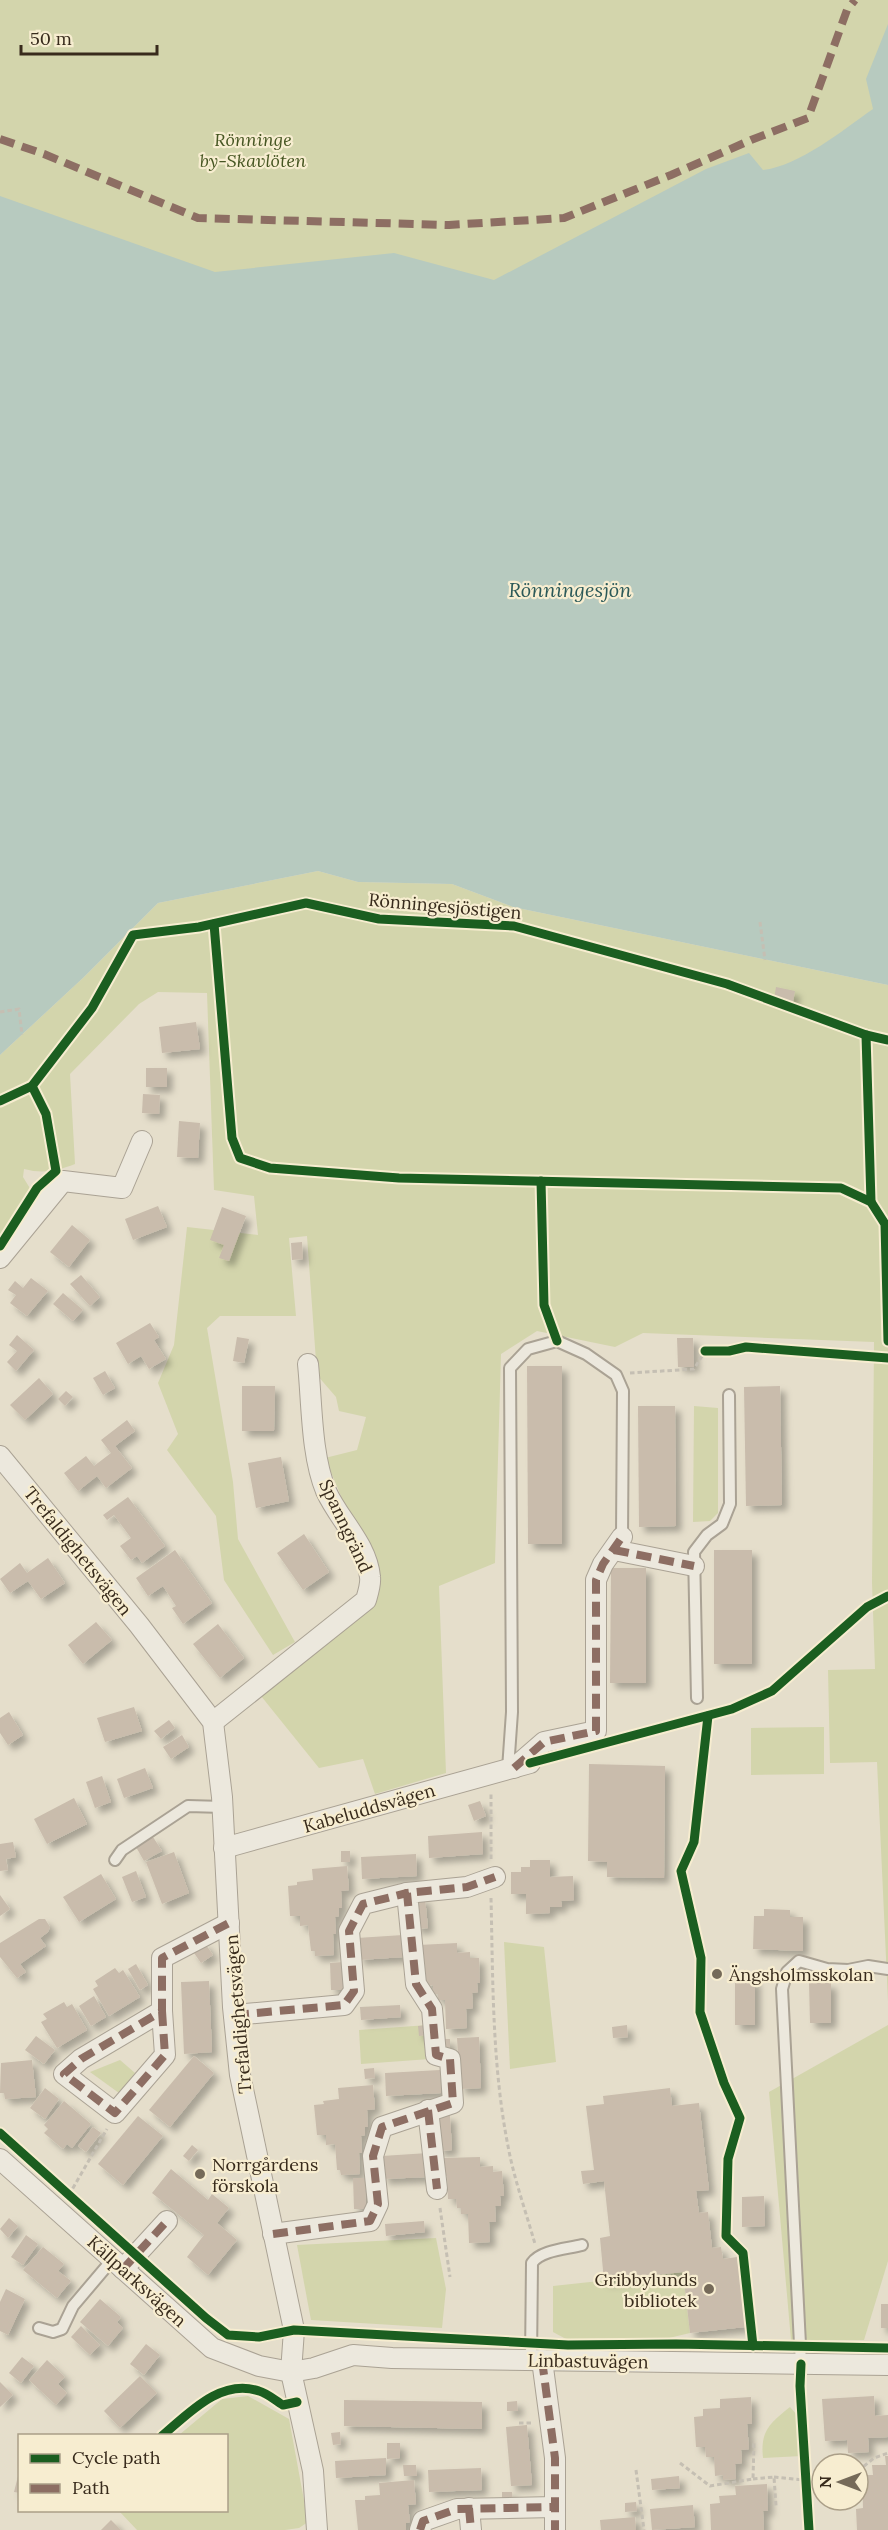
<svg xmlns="http://www.w3.org/2000/svg" width="888" height="2530" font-family="Lora,serif">
	<defs>
		<filter id="shadow"><feDropShadow dx="5.5" dy="5.5" stdDeviation="3" flood-color="#0004"/></filter>
	</defs>
	<rect width="100%" height="100%" fill="#e5decb"/>
	<g fill="#d3d5ac">
		<polygon points="0,0 888,0 888,71 870,118 859,132 539,286 242,306 0,217"/>
		<path d="M318,871L358,882L452,884L513,907L888,985V2001L877,1762L830,1763L828,1670L875,1669L872,1583L874,1342L643,1333L615,1347L537,1331L501,1354L495,1563L439,1586L446,1773L375,1794L363,1759L319,1768L261,1696L375,1589L379,1570L346,1508L325,1458L357,1450L366,1417L339,1411L336,1397L317,1375L307,1236L289,1238L296,1316H220L207,1328L233,1482L238,1539L295,1642L273,1655L224,1580L216,1516L167,1450L178,1434L158,1383L174,1345L187,1227L258,1235L254,1196L214,1190L207,993L158,992L139,1004L70,1074L75,1164C57,1171 43,1174 24,1169L23,1177L31,1190L27,1201L0,1238V1055L84,977L158,903Z"/>
		<polygon points="694,1406 718,1408 718,1513 710,1521 693,1522"/>
		<polygon points="824,1727 824,1774 751,1775 751,1728"/>
		<polygon points="504,1942 544,1947 556,2062 510,2069"/>
		<polygon points="428,2025 430,2059 361,2064 359,2030"/>
		<polygon points="888,2025 888,2261 864,2340 791,2340 769,2092"/>
		<polygon points="120,2060 135,2073 119,2093 90,2072"/>
		<polygon points="436,2238 446,2289 442,2328 311,2320 297,2245"/>
		<polygon points="683,2272 690,2333 669,2338 566,2339 553,2332 553,2286"/>
		<polygon points="248,2396 289,2419 308,2522 299,2528 285,2530 137,2530 119,2511 226,2510 226,2436 179,2435 222,2399"/>
		<path d="M790,2407L799,2417L802,2456L763,2458C760,2431 770,2423 790,2407Z"/>
	</g>
	<path fill="#b7cabf" d="M888,24V985L513,907L452,884L358,882L318,871L158,903L84,977L0,1055V196L215,272L394,253L494,280L706,169L749,153L763,170C799,166 843,130 873,109L866,79Z"/>
	<g fill="#c9bcac" filter="url(#shadow)">
		<polygon points="776,987 795,991 793,1002 774,999"/>
		<polygon points="196,1022 200,1049 162,1053 159,1027"/>
		<rect x="146" y="1068" width="21" height="19"/>
		<polygon points="143,1094 160,1095 159,1114 142,1113"/>
		<polygon points="179,1121 200,1123 198,1158 177,1157"/>
		<polygon points="158,1206 167,1227 133,1240 125,1219"/>
		<polygon points="222,1207 246,1216 229,1261 219,1258 224,1245 210,1240"/>
		<polygon points="72,1225 90,1240 69,1267 50,1252"/>
		<polygon points="302,1242 303,1259 292,1260 291,1243"/>
		<polygon points="81,1275 100,1297 90,1306 70,1284"/>
		<polygon points="31,1278 48,1291 27,1316 10,1303 16,1295 8,1290 15,1281 23,1288"/>
		<polygon points="63,1293 83,1310 73,1321 53,1304"/>
		<polygon points="150,1323 159,1337 154,1340 166,1359 149,1369 141,1356 128,1364 116,1343"/>
		<polygon points="17,1335 34,1350 16,1371 7,1362 17,1351 9,1345"/>
		<polygon points="237,1337 249,1339 244,1363 233,1361"/>
		<polygon points="677,1338 693,1338 694,1367 678,1367"/>
		<polygon points="527,1366 562,1366 562,1544 528,1544"/>
		<polygon points="105,1371 115,1388 103,1395 93,1378"/>
		<polygon points="39,1378 53,1394 25,1420 10,1405"/>
		<polygon points="242,1386 275,1386 274,1431 242,1431"/>
		<polygon points="780,1386 782,1505 746,1506 744,1387"/>
		<polygon points="66,1391 73,1397 65,1406 58,1399"/>
		<polygon points="638,1406 675,1406 676,1526 639,1527"/>
		<polygon points="127,1420 135,1431 115,1446 132,1468 106,1488 97,1476 78,1491 64,1473 86,1456 94,1466 111,1453 101,1440"/>
		<polygon points="281,1457 289,1501 256,1508 248,1463"/>
		<polygon points="128,1497 165,1546 142,1563 137,1556 131,1560 120,1546 131,1538 114,1515 107,1520 103,1515"/>
		<polygon points="304,1534 329,1572 303,1590 277,1553"/>
		<polygon points="175,1550 212,1603 183,1624 172,1608 176,1606 163,1586 148,1596 136,1578"/>
		<rect x="714" y="1550" width="38" height="114"/>
		<polygon points="48,1558 65,1583 41,1599 28,1581 10,1593 0,1579 20,1563 27,1573"/>
		<polygon points="611,1568 646,1568 646,1683 610,1683"/>
		<polygon points="96,1622 112,1640 83,1664 68,1645"/>
		<polygon points="218,1624 244,1658 220,1678 193,1644"/>
		<polygon points="134,1707 142,1731 105,1742 97,1718"/>
		<polygon points="9,1712 23,1735 8,1745 0,1733 0,1718"/>
		<polygon points="169,1720 175,1728 161,1739 154,1731"/>
		<polygon points="182,1735 189,1747 171,1759 163,1747"/>
		<polygon points="589,1764 665,1766 664,1878 607,1877 607,1862 588,1861"/>
		<polygon points="145,1768 153,1788 124,1798 117,1779"/>
		<polygon points="102,1776 111,1802 95,1808 86,1782"/>
		<polygon points="74,1798 87,1824 47,1844 34,1819"/>
		<polygon points="480,1801 486,1816 474,1821 468,1805"/>
		<polygon points="482,1832 483,1854 429,1858 428,1836"/>
		<polygon points="153,1837 162,1851 144,1861 136,1847"/>
		<polygon points="13,1842 16,1857 6,1859 8,1870 0,1871 0,1844"/>
		<rect x="341" y="1851" width="9" height="11"/>
		<polygon points="174,1852 189,1893 162,1904 146,1862"/>
		<polygon points="416,1854 417,1876 362,1879 361,1857"/>
		<polygon points="530,1860 550,1860 550,1877 573,1876 574,1900 561,1901 562,1907 550,1907 550,1913 526,1914 526,1894 511,1894 511,1872 521,1872 521,1867 530,1867"/>
		<polygon points="347,1866 349,1890 341,1891 342,1908 339,1908 339,1916 335,1917 336,1934 333,1934 334,1955 315,1956 315,1951 311,1951 308,1925 300,1926 300,1916 290,1916 288,1886 297,1885 297,1882 313,1880 312,1869"/>
		<polygon points="136,1871 146,1897 132,1902 122,1877"/>
		<polygon points="101,1874 116,1899 79,1922 63,1897"/>
		<polygon points="0,1895 10,1909 0,1916"/>
		<polygon points="425,1898 428,1928 415,1929 413,1899"/>
		<polygon points="764,1909 790,1910 790,1917 803,1917 803,1951 753,1949 754,1916 764,1916"/>
		<polygon points="39,1919 45,1919 50,1927 48,1932 40,1938 46,1946 20,1964 26,1972 17,1978 0,1957 0,1943"/>
		<polygon points="403,1935 404,1957 359,1960 357,1938"/>
		<polygon points="204,1942 213,1955 201,1963 192,1950"/>
		<polygon points="457,1943 457,1953 470,1952 470,1958 479,1958 480,1983 477,1983 478,1992 472,1993 473,2008 466,2009 467,2028 446,2029 445,2000 438,2000 438,1994 433,1994 433,1985 425,1986 419,1945"/>
		<polygon points="343,1962 344,1990 331,1990 330,1963"/>
		<polygon points="136,1964 148,1985 140,1990 128,1969"/>
		<polygon points="115,1968 119,1973 123,1970 140,1997 109,2016 93,1989 98,1986 95,1981"/>
		<rect x="735" y="1979" width="20" height="46"/>
		<polygon points="209,1981 212,2052 184,2054 181,1982"/>
		<polygon points="809,1983 831,1983 831,2023 810,2023"/>
		<polygon points="94,1996 106,2017 91,2026 79,2006"/>
		<polygon points="64,2002 67,2007 72,2004 87,2030 57,2048 41,2022 47,2019 43,2014"/>
		<polygon points="400,2005 401,2017 361,2020 360,2007"/>
		<polygon points="428,2025 429,2035 419,2036 418,2026"/>
		<polygon points="627,2025 628,2037 613,2038 612,2027"/>
		<polygon points="36,2036 55,2050 44,2064 25,2050"/>
		<polygon points="479,2037 481,2088 460,2089 457,2038"/>
		<rect x="438" y="2039" width="12" height="10"/>
		<polygon points="194,2056 214,2073 170,2127 149,2110"/>
		<polygon points="32,2060 36,2097 5,2099 4,2093 0,2093 1,2063"/>
		<polygon points="374,2068 375,2078 365,2079 364,2069"/>
		<polygon points="440,2070 441,2093 386,2096 385,2073"/>
		<polygon points="373,2085 375,2109 367,2110 368,2127 365,2127 365,2135 361,2136 362,2153 359,2153 360,2174 341,2175 340,2170 337,2170 335,2144 326,2145 326,2135 317,2135 314,2105 324,2104 323,2101 339,2099 338,2088"/>
		<polygon points="45,2088 59,2099 45,2119 30,2108"/>
		<polygon points="670,2088 672,2106 699,2103 709,2190 696,2191 699,2213 708,2212 712,2248 721,2247 723,2259 737,2257 745,2327 690,2333 683,2272 604,2281 600,2238 610,2236 604,2181 583,2184 581,2171 594,2170 586,2106 604,2104 603,2096"/>
		<polygon points="64,2101 91,2124 72,2148 67,2144 63,2149 44,2133 48,2129 44,2125"/>
		<polygon points="450,2115 452,2150 438,2151 436,2116"/>
		<polygon points="138,2116 163,2136 123,2185 98,2164"/>
		<polygon points="93,2127 101,2133 86,2152 78,2146"/>
		<polygon points="192,2145 198,2150 189,2161 183,2156"/>
		<polygon points="428,2153 429,2177 383,2179 382,2156"/>
		<polygon points="480,2157 480,2167 493,2166 493,2172 502,2171 504,2196 500,2196 501,2206 495,2206 496,2222 489,2222 490,2242 469,2243 468,2214 461,2214 461,2208 457,2208 456,2199 448,2199 447,2176 443,2176 443,2158"/>
		<polygon points="171,2169 208,2200 212,2194 229,2208 217,2223 237,2240 208,2275 187,2257 204,2235 152,2193"/>
		<polygon points="353,2178 365,2178 366,2209 354,2209"/>
		<polygon points="764,2196 765,2226 742,2227 742,2197"/>
		<polygon points="9,2218 18,2226 8,2238 0,2229"/>
		<polygon points="424,2221 425,2232 386,2236 385,2224"/>
		<polygon points="26,2235 38,2244 23,2265 11,2257"/>
		<polygon points="43,2247 64,2264 58,2271 71,2281 57,2298 23,2270"/>
		<polygon points="6,2289 25,2299 8,2335 0,2331 0,2302"/>
		<polygon points="100,2299 121,2317 117,2322 123,2328 108,2346 80,2322"/>
		<rect x="881" y="2304" width="7" height="24"/>
		<polygon points="81,2326 100,2345 90,2355 71,2337"/>
		<polygon points="146,2344 160,2355 144,2375 130,2364"/>
		<polygon points="22,2357 34,2366 21,2383 9,2373"/>
		<polygon points="47,2360 65,2377 58,2384 67,2393 56,2405 29,2380"/>
		<polygon points="140,2376 157,2393 120,2428 104,2411"/>
		<polygon points="0,2382 13,2395 0,2407"/>
		<polygon points="874,2396 875,2416 888,2415 888,2437 868,2438 869,2452 848,2453 847,2440 825,2441 822,2399"/>
		<polygon points="751,2397 752,2424 747,2424 749,2449 741,2450 742,2463 735,2464 736,2479 723,2480 723,2475 715,2476 714,2457 706,2457 705,2447 696,2447 694,2417 703,2416 703,2409 720,2408 720,2399"/>
		<polygon points="344,2400 482,2402 482,2429 344,2426"/>
		<polygon points="517,2401 518,2411 507,2411 507,2402"/>
		<polygon points="527,2425 532,2485 511,2486 506,2427"/>
		<polygon points="340,2432 341,2444 333,2445 331,2433"/>
		<polygon points="387,2443 400,2443 400,2458 387,2459"/>
		<polygon points="885,2456 888,2456 888,2530 857,2530 856,2509 863,2508 862,2475 873,2475 872,2465 886,2465"/>
		<polygon points="386,2458 386,2475 336,2478 335,2461"/>
		<polygon points="403,2465 416,2465 417,2476 404,2476"/>
		<polygon points="481,2468 482,2490 429,2492 428,2470"/>
		<polygon points="19,2472 20,2473 20,2493 14,2492"/>
		<polygon points="679,2476 680,2488 652,2490 651,2479"/>
		<polygon points="414,2480 416,2504 408,2505 410,2522 406,2523 406,2530 358,2530 355,2500 365,2500 365,2496 380,2495 379,2483"/>
		<polygon points="767,2484 768,2511 763,2511 764,2530 711,2530 710,2504 720,2503 719,2496 736,2495 735,2486"/>
		<polygon points="502,2492 512,2492 513,2501 502,2502"/>
		<polygon points="636,2502 637,2511 625,2512 625,2503"/>
		<polygon points="693,2505 695,2527 652,2530 650,2509"/>
		<polygon points="635,2517 636,2530 601,2530 600,2520"/>
		<polygon points="111,2520 121,2530 101,2530"/>
	</g>
	<g fill="none" stroke-linecap="round" stroke-linejoin="round">
		<defs>
			<g id="service">
				<polyline points="697,1698 694,1552 707,1535 722,1524 730,1504 729,1395"/>
				<polyline points="508,1769 512,1712 510,1368 528,1349 557,1341 586,1354 616,1375 623,1391 622,1537"/>
				<polyline points="115,1860 122,1850 188,1806 223,1807"/>
				<polyline points="39,2328 53,2332 62,2329 73,2306 112,2260"/>
				<path d="M531,2360L532,2263C541,2250 567,2249 582,2245"/>
				<polyline points="801,2364 782,1989 787,1972 799,1961 827,1969 848,1970 868,1966 888,1969"/>
			</g>
			<g id="minor">
				<polyline points="0,1258 63,1181 122,1188 142,1141"/>
				<polyline points="0,1456 139,1625 213,1722 222,1797 233,2007 240,2075 294,2330 291,2372 313,2471 317,2530"/>
				<polyline points="614,1550 694,1566"/>
				<path d="M213,1722L366,1600C368,1593 371,1584 370,1577C367,1544 339,1520 326,1491C311,1455 312,1403 308,1364"/>
				<polyline points="514,1768 544,1742 596,1731 596,1580 603,1564 622,1537"/>
				<polyline points="224,1848 530,1763"/>
				<polyline points="162,2011 165,2055 115,2113 64,2074 81,2059 162,2011 162,1958 229,1923"/>
				<polyline points="234,2015 344,2005 354,1991 349,1931 363,1904 407,1893"/>
				<polyline points="428,2110 437,2189"/>
				<polyline points="0,2159 212,2348 259,2366 291,2372 314,2368 353,2355 392,2358 888,2365"/>
				<polyline points="273,2234 370,2221 378,2204 373,2156 382,2127 453,2103 450,2059 436,2055 432,2009 416,1984 407,1893 467,1887 495,1877"/>
				<polyline points="123,2269 167,2221"/>
				<polyline points="542,2360 555,2458 555,2530"/>
				<polyline points="469,2508 471,2530"/>
				<polyline points="420,2530 423,2521 457,2509 555,2507"/>
			</g>
		</defs>
		<use href="#service" stroke="#aaa294" stroke-width="14"/>
		<use href="#minor" stroke="#aaa294" stroke-width="22"/>
		<g stroke="#c5bfb3" stroke-width="3" stroke-dasharray="4.5 3" stroke-linecap="butt">
			<polyline points="760,922 765,960"/>
			<polyline points="0,1012 19,1009 22,1035"/>
			<polyline points="630,1373 694,1369 705,1351"/>
			<polyline points="491,1859 491,1793"/>
			<path d="M491,1898C493,1981 492,2065 508,2146C514,2179 526,2212 535,2244"/>
			<polyline points="69,2195 107,2129"/>
			<polyline points="440,2208 450,2277"/>
			<polyline points="519,2423 531,2423"/>
			<polyline points="680,2463 710,2486 753,2479 754,2441"/>
			<polyline points="636,2470 644,2530"/>
			<polyline points="858,2471 874,2458 888,2453"/>
			<polyline points="774,2477 822,2482"/>
			<polyline points="753,2479 774,2477 776,2506"/>
		</g>
		<use href="#service" stroke="#ece8dd" stroke-width="10"/>
		<use href="#minor" stroke="#ece8dd" stroke-width="20"/>
		<g stroke="#8d6e63" stroke-width="8" stroke-dasharray="15 8" stroke-linecap="butt">
			<polyline points="0,139 44,154 198,218 449,225 564,218 671,175 751,140 808,118 847,10 855,0"/>
			<polyline points="614,1550 694,1566"/>
			<polyline points="514,1768 544,1742 596,1731 596,1580 603,1564 622,1537"/>
			<polyline points="162,2011 165,2055 115,2113 64,2074 81,2059 162,2011 162,1958 229,1923"/>
			<polyline points="234,2015 344,2005 354,1991 349,1931 363,1904 407,1893"/>
			<polyline points="428,2110 437,2189"/>
			<polyline points="273,2234 370,2221 378,2204 373,2156 382,2127 453,2103 450,2059 436,2055 432,2009 416,1984 407,1893 467,1887 495,1877"/>
			<polyline points="123,2269 167,2221"/>
			<polyline points="542,2360 555,2458 555,2530"/>
			<polyline points="469,2508 471,2530"/>
			<polyline points="420,2530 423,2521 457,2509 555,2507"/>
		</g>
		<defs>
			<g id="cycleway">
				<polyline points="214,924 232,1138 240,1158 270,1168 399,1178 841,1188 871,1202 885,1224 888,1341"/>
				<polyline points="866,1035 871,1202"/>
				<polyline points="0,1101 32,1086 92,1008 133,935 199,927 306,903 379,919 514,926 727,984 866,1035 888,1040"/>
				<polyline points="541,1181 544,1305 557,1341"/>
				<polyline points="0,1246 37,1188 56,1171 46,1114 32,1086"/>
				<polyline points="705,1351 729,1351 746,1347 888,1358"/>
				<polyline points="708,1716 694,1842 681,1871 701,1958 700,2012 724,2083 740,2118 728,2159 726,2236 743,2253 753,2346"/>
				<polyline points="530,1763 732,1709 772,1691 867,1607 888,1596"/>
				<polyline points="0,2133 206,2318 228,2335 259,2337 294,2330 568,2345 676,2344 888,2348"/>
				<polyline points="801,2364 800,2386 809,2530"/>
				<path d="M162,2436C189,2413 221,2378 259,2391C267,2393 276,2401 283,2405L297,2402"/>
			</g>
		</defs>
		<use href="#cycleway" stroke="#f7edd0" stroke-width="13"/>
		<use href="#cycleway" stroke="#1b5e20" stroke-width="9"/>
	</g>
	<g fill="#756a59" stroke="#f7edd0" stroke-width="2">
		<circle cx="717" cy="1974" r="6"/>
		<circle cx="200" cy="2174" r="6"/>
		<circle cx="709" cy="2289" r="6"/>
	</g>
	<g text-anchor="middle" dominant-baseline="central" stroke-width="4.5" stroke-linejoin="round" paint-order="stroke">
		<g font-size="18" font-style="italic" fill="#465622" stroke="#f7edd0">
			<text x="253" y="139">Rönninge<tspan x="253" dy="21">by-Skavlöten</tspan></text>
		</g>
		<g font-size="18" fill="#382b1c" stroke="#f7edd0">
			<text transform="translate(445 906) rotate(5)">Rönningesjöstigen</text>
			<text transform="translate(346 1526) rotate(65)">Spanngränd</text>
			<text transform="translate(78 1551) rotate(51)">Trefaldighetsvägen</text>
			<text transform="translate(369 1808) rotate(-16)">Kabeluddsvägen</text>
			<text transform="translate(238 2014) rotate(-95)">Trefaldighetsvägen</text>
			<text transform="translate(137 2281) rotate(42)">Källparksvägen</text>
			<text transform="translate(588 2361) rotate(1)">Linbastuvägen</text>
		</g>
		<g font-size="18" fill="#382b1c" stroke="#f7edd0" text-anchor="start">
			<text x="729" y="1974">Ängsholmsskolan</text>
			<text x="212" y="2164">Norrgårdens<tspan x="212" dy="21">förskola</tspan></text>
			<text x="697" y="2279" text-anchor="end">Gribbylunds<tspan x="697" dy="21">bibliotek</tspan></text>
		</g>
		<g font-size="20" font-style="italic" fill="#2b5958" stroke="#f7edd0">
			<text x="570" y="589">Rönningesjön</text>
		</g>
	</g>
	<rect x="18" y="2434" width="210" height="78" fill="#f7edd0" stroke="#ab9f88" stroke-width="1.5"/>
	<rect x="30" y="2454" width="30" height="9" fill="#1b5e20" stroke="#ab9f88" stroke-width="1.5"/>
	<text x="72" y="2464" font-size="18" fill="#382b1c">Cycle path</text>
	<rect x="30" y="2484" width="30" height="9" fill="#8d6e63" stroke="#ab9f88" stroke-width="1.5"/>
	<text x="72" y="2494" font-size="18" fill="#382b1c">Path</text>
	<g transform="translate(840 2482) rotate(270)"><circle r="28" fill="#f7edd0" stroke="#ab9f88" stroke-width="1.5"/>
	<path d="M0-4.5L10 22L0 15L-10 22Z" fill="#756a59"/>
	<text y="-9" font-size="16" font-weight="bold" text-anchor="middle" fill="#382b1c">N</text>
	</g>
	<path d="M21 45v9h136v-9" fill="none" stroke="#382b1c" stroke-width="3"/>
	<text x="30" y="45" font-size="18" fill="#382b1c" stroke="#f7edd0" stroke-width="4.5" paint-order="stroke">50 m</text>
</svg>
